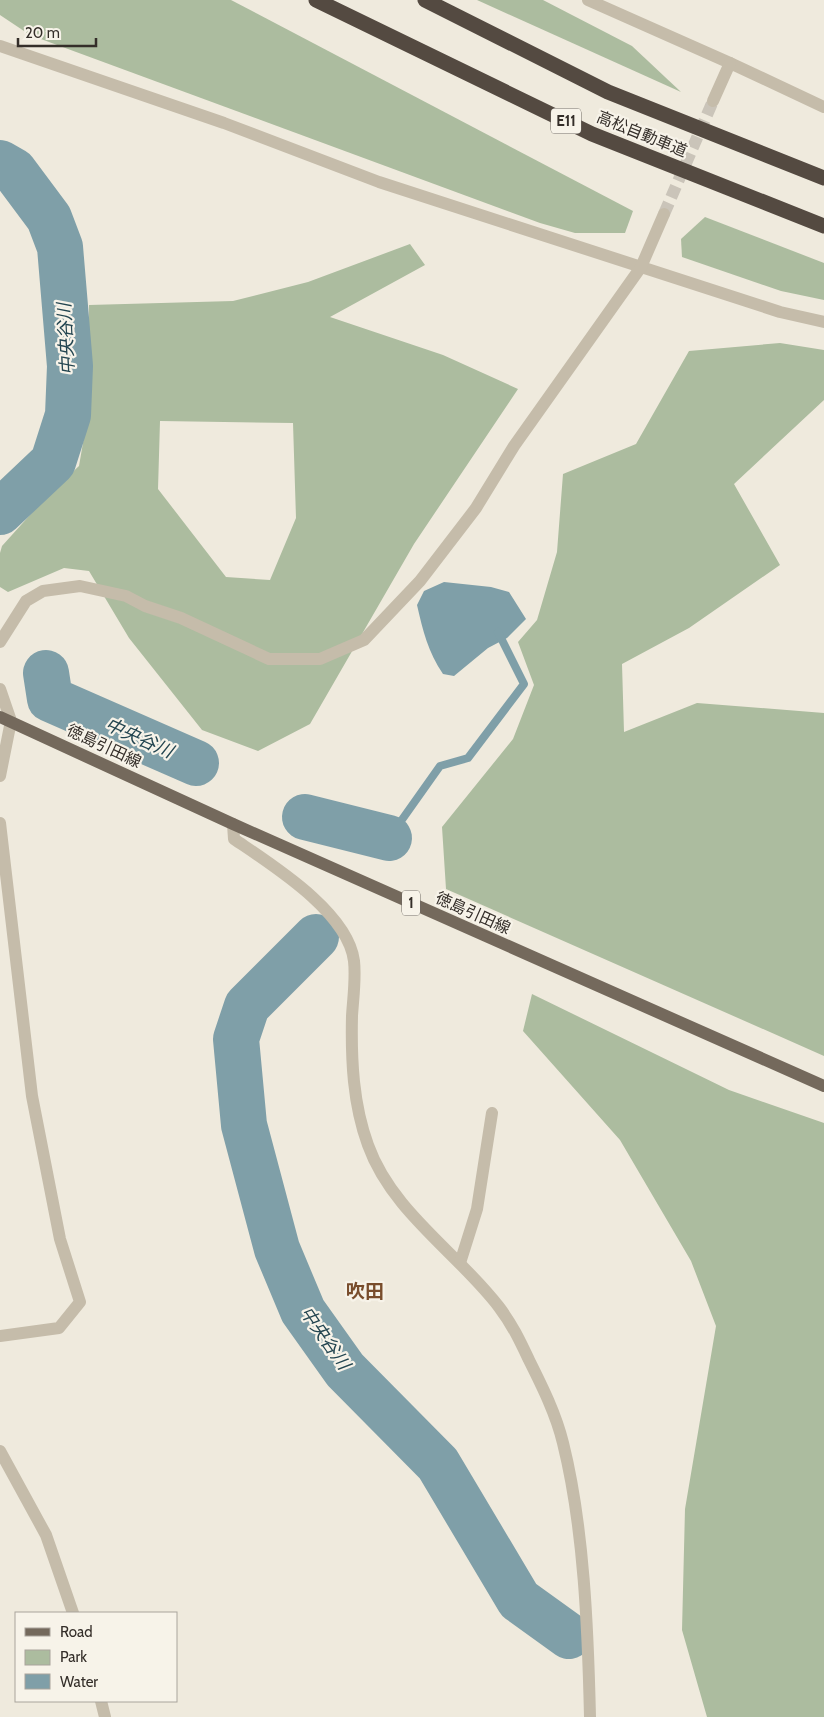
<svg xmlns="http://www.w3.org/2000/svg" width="824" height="1717" font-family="Cabin,'Noto Sans JP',sans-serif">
	<rect width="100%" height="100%" fill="#efeadd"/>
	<g fill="#acbc9f" fill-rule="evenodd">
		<polygon points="0,0 231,0 633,211 625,233 575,233 540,223 30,35 0,15"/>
		<polygon points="477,0 543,0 632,46 681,92"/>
		<polygon points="705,217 824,263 824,300 781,291 682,257 681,239"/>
		<path d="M410,244L425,265L330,317L443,355L518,389L414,544L310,724L258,751L202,730L129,638L89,571L64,568L8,592L0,587V553L2,546L48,495L79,466L89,408V305L233,301L308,282ZM160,421L293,423L296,518L270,580L226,577L158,489Z"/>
		<polygon points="780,343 824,350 824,400 734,484 780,565 689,628 622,664 624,732 697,703 824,713 824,1056 446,889 442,827 513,739 534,685 518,642 537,620 557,552 563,474 636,444 689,351"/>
		<polygon points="532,994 729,1090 824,1123 824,1717 707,1717 682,1630 685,1509 716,1326 691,1261 620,1140 523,1031"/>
	</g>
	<path fill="#7f9fa8" d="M444,582L491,587L509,592L526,619L507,638L488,648L454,676L443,674C428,652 423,631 417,605L424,591Z"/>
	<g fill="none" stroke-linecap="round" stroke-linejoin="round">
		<polyline stroke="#7f9fa8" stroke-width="8" points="389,838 440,766 468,758 524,684 498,632"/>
		<g stroke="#7f9fa8" stroke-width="46">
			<polyline points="0,163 14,171 49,218 60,247 70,366 68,415 53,462 0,512"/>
			<polyline points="46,673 50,699 196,763"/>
			<polyline points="305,817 389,838"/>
			<polyline points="316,937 247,1006 236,1039 244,1125 277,1249 303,1311 345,1370 438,1464 519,1600 569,1636"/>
		</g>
		<polyline stroke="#cac4b9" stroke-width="12" stroke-dasharray="12 6" stroke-linecap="butt" points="664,214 713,101"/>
		<g stroke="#c5bcaa" stroke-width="12">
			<polyline points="588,0 730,63 824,107"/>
			<polyline points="0,46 224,123 379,182 780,312 824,322"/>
			<polyline points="713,101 730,63"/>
			<polyline points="0,642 26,601 43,591 80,586 126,596 145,606 181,618 269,659 320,659 364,640 420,581 476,508 514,446 641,267 664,214"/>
			<polyline points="0,689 11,721 0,776"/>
			<polyline points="0,823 32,1096 60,1239 80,1302 59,1328 0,1336"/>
			<path d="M233,824L234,839C272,865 348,912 354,961C356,979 353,999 352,1016C351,1060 353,1104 368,1145C392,1212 458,1253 499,1307C512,1324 520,1341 529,1360C542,1386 556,1414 563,1443C584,1527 588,1630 590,1717"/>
			<polyline points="460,1263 477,1209 492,1113"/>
			<polyline points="0,1451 46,1535 73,1613"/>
			<polyline points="101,1701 105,1717"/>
		</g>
		<polyline stroke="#74695c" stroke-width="12" points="0,717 233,824 824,1086"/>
		<g stroke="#544a41" stroke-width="15">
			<polyline points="316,0 592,134 824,226"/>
			<polyline points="425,0 608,92 824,178"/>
		</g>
	</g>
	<g text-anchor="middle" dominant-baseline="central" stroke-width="4.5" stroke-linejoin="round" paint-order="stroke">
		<g fill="#f7f3e9" stroke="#6e6963" stroke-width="1">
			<rect x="551" y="108.5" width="30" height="25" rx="4"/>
			<rect x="402" y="890.5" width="18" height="25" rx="4"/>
		</g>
		<g font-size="15" font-weight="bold" fill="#342e29">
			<text x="566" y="121">E11</text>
			<text x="411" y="903">1</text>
		</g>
		<g font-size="16" fill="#342e29" stroke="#f7f3e9">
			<text transform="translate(642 134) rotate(22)">高松自動車道</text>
			<text transform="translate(104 746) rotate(25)">徳島引田線</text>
			<text transform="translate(473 913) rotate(24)">徳島引田線</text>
		</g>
		<g font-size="18" font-style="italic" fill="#234550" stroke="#f7f3e9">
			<text transform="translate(66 339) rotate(-93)">中央谷川</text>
			<text transform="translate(139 738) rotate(24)">中央谷川</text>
			<text transform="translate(325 1338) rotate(55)">中央谷川</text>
		</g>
		<g font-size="19" font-weight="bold" fill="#794d2c" stroke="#f7f3e9">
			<text x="365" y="1291">吹田</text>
		</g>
	</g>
	<rect x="15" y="1612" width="162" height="90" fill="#f7f3e9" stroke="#a9a49c"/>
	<rect x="25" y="1628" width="25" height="8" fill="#74695c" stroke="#a9a49c"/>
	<text x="60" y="1637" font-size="15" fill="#342e29">Road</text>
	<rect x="25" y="1650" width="25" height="15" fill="#acbc9f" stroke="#a9a49c"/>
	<text x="60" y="1662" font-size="15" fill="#342e29">Park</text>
	<rect x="25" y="1674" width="25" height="15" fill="#7f9fa8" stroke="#a9a49c"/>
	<text x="60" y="1687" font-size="15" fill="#342e29">Water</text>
	<path d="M18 38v8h78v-8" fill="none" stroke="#342e29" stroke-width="2.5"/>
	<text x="25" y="38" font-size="15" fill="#342e29" stroke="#f7f3e9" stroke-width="4" paint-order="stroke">20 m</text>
</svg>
